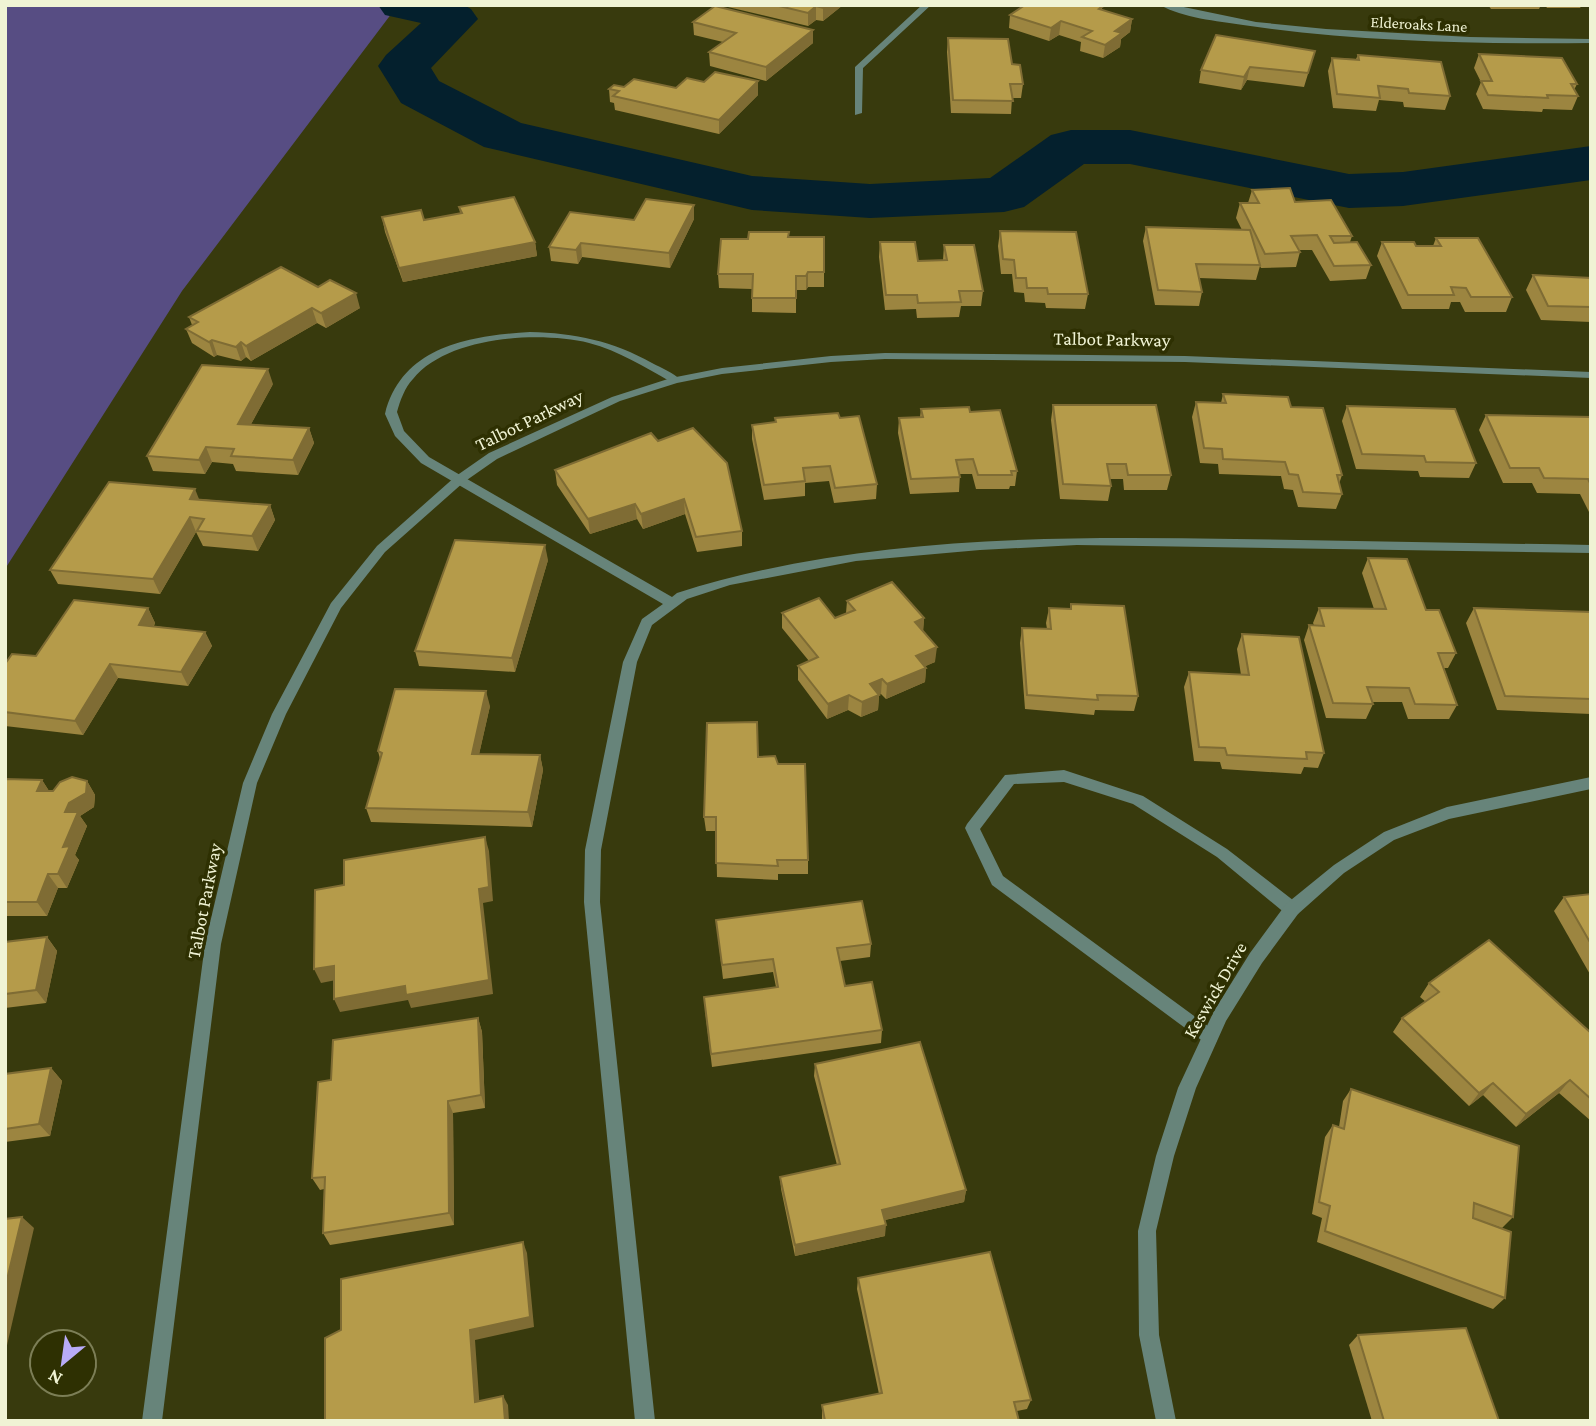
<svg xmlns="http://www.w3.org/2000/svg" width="1596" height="1426" font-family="'Crimson Pro',serif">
	<rect width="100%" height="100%" fill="#383a0d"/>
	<polygon fill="#574d83" points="5,5 398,5 182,291 5,569"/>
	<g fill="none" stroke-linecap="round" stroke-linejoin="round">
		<polygon fill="#04202d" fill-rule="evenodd" points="378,5 464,5 471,9 478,19 431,68 439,81 521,123 752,176 870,184 990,178 1051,135 1071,130 1130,130 1349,174 1403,172 1591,146 1591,180 1403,206 1349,208 1130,164 1084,164 1024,207 1004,212 870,218 752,210 484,147 401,103 378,66 386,55 421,23 385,15"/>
		<g fill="#67847a" fill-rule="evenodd">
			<path d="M530,332C575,333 613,341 652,363C662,368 673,373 681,380L679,382H671C645,367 619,351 589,343C539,331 448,336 413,379C405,387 400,401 397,412L404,431L429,457L672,597L677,593C857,536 1048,536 1235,539C1354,541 1472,543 1591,545V553L1077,545L980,550L856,561L730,585L687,599L652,625L637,662L601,850L600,902L655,1421H635L584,902L585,850L623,662L642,619L663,604L421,463L395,436L385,414C402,346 470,336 530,332Z"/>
			<polygon points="1064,770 1143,796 1227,849 1298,904 1300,909 1298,914 1292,916 1286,914 1217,857 1133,804 1064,782 1014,784 980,829 1003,876 1216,1032 1218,1037 1216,1042 1210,1045 1204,1042 992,885 965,828 967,824 1005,775"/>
		</g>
		<g fill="#67847a" fill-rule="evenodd">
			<polygon points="922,5 931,5 863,68 862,113 855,115 855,67"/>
			<path d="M1160,5H1174L1256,22L1326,29L1470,37L1591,39V43C1475,44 1357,42 1243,25C1217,21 1183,18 1160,5Z"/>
			<polygon points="885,353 1185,356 1591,372 1591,378 1185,362 885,359 831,362 722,374 677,383 620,401 497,459 464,482 385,552 341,608 286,714 257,783 221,944 162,1421 142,1421 205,944 243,783 272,714 331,603 377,546 456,476 489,453 612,397 671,378 722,368 831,356"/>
			<polygon points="1591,777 1591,789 1449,819 1394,840 1344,873 1298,914 1262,963 1226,1021 1196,1088 1174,1156 1156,1231 1159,1335 1176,1421 1156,1421 1139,1335 1138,1231 1156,1156 1178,1088 1214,1011 1250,953 1286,904 1334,865 1384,832 1447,807"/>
		</g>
	</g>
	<g fill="#9c8540">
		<polygon points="728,5 843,5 823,21 816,20 808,26 728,7"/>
		<polygon points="1488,5 1541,5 1539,9 1491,9"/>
		<polygon points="1545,5 1582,5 1580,8 1547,8"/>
		<polygon points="1102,7 1102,10 1132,19 1130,32 1121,39 1120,47 1103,58 1080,51 1081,42 1059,35 1049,41 1009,28 1010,15"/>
		<polygon points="693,22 813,43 766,81 710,66 709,52 723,42 694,35"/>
		<polygon points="948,38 1012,64 1023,84 1021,98 1012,98 1011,114 951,113 947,52"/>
		<polygon points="1315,51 1304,87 1247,80 1241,90 1199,83 1201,70"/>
		<polygon points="1479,54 1577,84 1574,90 1578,96 1572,110 1543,109 1542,112 1483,109 1476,94 1481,82 1474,68"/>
		<polygon points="1358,55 1450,96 1445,110 1404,107 1403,102 1379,100 1376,111 1333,108 1328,71 1332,58 1356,59"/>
		<polygon points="758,81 758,95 719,134 615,110 614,103 610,102 609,89 624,87 676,88 704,82"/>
		<polygon points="1252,190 1295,202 1352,236 1350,242 1371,265 1366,279 1330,281 1312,250 1299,250 1300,252 1296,267 1261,268 1260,266 1256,280 1199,278 1202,292 1199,306 1155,305 1143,241 1146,227 1242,230 1236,218 1240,203 1248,203"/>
		<polygon points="459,207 535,242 537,256 403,282 385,232 382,217 424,220 460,213"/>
		<polygon points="694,219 670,268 582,257 578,264 551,261 549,247 634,220"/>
		<polygon points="1000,231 1088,294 1085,309 1046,308 1045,303 1025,302 1024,293 1014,292 1012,274 1001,274 998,246"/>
		<polygon points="789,237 824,237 824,287 808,287 806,290 796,290 796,313 752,312 752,289 719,288 718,274 748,239"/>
		<polygon points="1436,238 1512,297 1506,312 1465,312 1460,302 1451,302 1449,309 1402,309 1377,256 1382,242 1416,246 1433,246"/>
		<polygon points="880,242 918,261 943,260 944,245 983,291 981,306 961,306 959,317 917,318 916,309 885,310 879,257"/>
		<polygon points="1533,275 1591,278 1591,322 1541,320 1526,290"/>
		<polygon points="318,287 360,308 326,328 317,323 251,361 246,357 241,361 217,355 214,357 192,343 186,329 192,325 189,317"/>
		<polygon points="273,384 251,424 309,428 314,443 298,475 236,471 233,464 212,462 205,474 153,471 147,456"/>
		<polygon points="1223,394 1291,407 1342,475 1339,484 1342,494 1336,509 1298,507 1293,490 1284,489 1281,476 1219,474 1218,464 1200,463 1192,417 1196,402 1221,403"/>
		<polygon points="1053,405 1171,475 1167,490 1124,490 1123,479 1110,479 1111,486 1108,501 1060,499 1051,420"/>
		<polygon points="1347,406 1476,463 1469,478 1420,477 1418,471 1356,469 1342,421"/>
		<polygon points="921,409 970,412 1017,471 1015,486 1010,486 1009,489 976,489 972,474 960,474 959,492 910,494 898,433 899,418 920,417"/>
		<polygon points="1486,415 1591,417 1591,516 1580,494 1537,493 1532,483 1503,483 1479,430"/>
		<polygon points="775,418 840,418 877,484 876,499 834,503 829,481 805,483 805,496 764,500 752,439 752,425 775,422"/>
		<polygon points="658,441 742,531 742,546 697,552 685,514 643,529 637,519 590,534 557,485 555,470"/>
		<polygon points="199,499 270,505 275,520 258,551 203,546 196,532 160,594 58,584 50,570"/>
		<polygon points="1368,558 1426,610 1456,653 1448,668 1444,668 1457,705 1449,719 1408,719 1402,702 1372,702 1373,704 1366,719 1326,718 1304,640 1309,625 1314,625 1313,623 1319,608 1374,609 1362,573"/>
		<polygon points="548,560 515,672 419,666 415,651"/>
		<polygon points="847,601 924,618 923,631 935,662 925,666 926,668 925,682 886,699 881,694 879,695 878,710 861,717 848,710 827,719 798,680 798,666 809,661 782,628 782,613 835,618 846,613"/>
		<polygon points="1071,604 1138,696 1134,711 1095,710 1094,715 1025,709 1020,643 1022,628 1047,629 1046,623 1049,608 1070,609"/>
		<polygon points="148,608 155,623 154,626 205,632 212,646 188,686 118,678 83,735 5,726 5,664 36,656"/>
		<polygon points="1474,608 1591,612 1591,714 1497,710 1466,623"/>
		<polygon points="1242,634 1324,753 1318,768 1304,767 1301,774 1222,769 1220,762 1194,761 1184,687 1189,672 1241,675 1237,649"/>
		<polygon points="490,706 479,754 540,755 543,770 532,827 371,822 366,808 380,759 378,751"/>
		<polygon points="758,757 808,860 808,874 778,874 778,880 717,877 716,831 706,831 704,817"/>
		<polygon points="5,779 42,780 49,791 53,791 87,781 95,795 94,807 80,816 87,826 75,855 79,860 67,888 58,888 47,916 5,916"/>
		<polygon points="1591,894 1591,976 1554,911 1564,897"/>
		<polygon points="716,920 871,944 870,957 840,961 845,986 882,1030 881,1043 712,1067 705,1010 776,987 773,972 723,979"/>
		<polygon points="47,937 57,951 46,1003 5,1008 5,942"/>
		<polygon points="1429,983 1591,1033 1591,1121 1559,1093 1516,1127 1483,1095 1469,1106 1393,1032 1402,1018 1426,1002 1420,997"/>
		<polygon points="478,1018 482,1032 485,1108 453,1113 454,1225 330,1245 323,1233 324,1189 320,1190 312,1178 331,1080"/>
		<polygon points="815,1064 966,1190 964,1202 885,1220 885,1236 795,1256 781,1189 780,1177 837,1165 814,1076"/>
		<polygon points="51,1068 62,1081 50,1136 5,1142 5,1074"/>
		<polygon points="1351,1089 1513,1217 1502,1228 1473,1218 1505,1298 1493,1309 1317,1242 1322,1218 1312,1214 1325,1137 1333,1125 1339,1127 1343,1101"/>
		<polygon points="858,1278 1031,1400 1027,1409 1017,1411 1019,1421 822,1421 822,1405 879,1394 857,1289"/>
		<polygon points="1358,1335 1499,1421 1372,1421 1349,1345"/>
	</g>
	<g fill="#7f6c34">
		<polygon points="826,5 843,5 823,21 823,8"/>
		<polygon points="816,6 816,20 808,26 808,13"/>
		<polygon points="1132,19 1130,32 1121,39 1120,47 1103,58 1105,45 1115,31"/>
		<polygon points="1061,21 1059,35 1049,41 1051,28"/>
		<polygon points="813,30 813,43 766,81 766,67"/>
		<polygon points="1250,67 1247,80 1241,90 1244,77"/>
		<polygon points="758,81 758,95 719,134 719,120"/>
		<polygon points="694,205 694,219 670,268 669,253"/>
		<polygon points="535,242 537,256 403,282 399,268"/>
		<polygon points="581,243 582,257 578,264 576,250"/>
		<polygon points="808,272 808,287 806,290 806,276"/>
		<polygon points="356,293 360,308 326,328 321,313"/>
		<polygon points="312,308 317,323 251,361 246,346"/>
		<polygon points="212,340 217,355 214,357 209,342"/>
		<polygon points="241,342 246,357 241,361 236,347"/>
		<polygon points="268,369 273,384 243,439 238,424"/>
		<polygon points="309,428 314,443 298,475 293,460"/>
		<polygon points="206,447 212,462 205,474 199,460"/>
		<polygon points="195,489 201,504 190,499"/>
		<polygon points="684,499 685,514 643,529 641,514"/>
		<polygon points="635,504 637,519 590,534 588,519"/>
		<polygon points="270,505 275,520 258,551 252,536"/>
		<polygon points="190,517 196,532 160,594 153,579"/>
		<polygon points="545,545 548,560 515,672 512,658"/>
		<polygon points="148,608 155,623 146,639 139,625"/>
		<polygon points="924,618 923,633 915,622"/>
		<polygon points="205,632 212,646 188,686 181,672"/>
		<polygon points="937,647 935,662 915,671 916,656"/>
		<polygon points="110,664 118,678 83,735 75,721"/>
		<polygon points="926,668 925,682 886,699 887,684"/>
		<polygon points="882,679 881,694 879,695 878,710 861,717 862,702 870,684"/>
		<polygon points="486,691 490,706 476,768 472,754"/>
		<polygon points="849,695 848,710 827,719 828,704"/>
		<polygon points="540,755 543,770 532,827 528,812"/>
		<polygon points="42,780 51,794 37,791"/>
		<polygon points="87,781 95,795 94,807 80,816 87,826 75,855 79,860 67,888 58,874 63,847 65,812 69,803"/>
		<polygon points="485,837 489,851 493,901 483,903 493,994 411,1008 408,1000 340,1012 334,999 479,889"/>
		<polygon points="48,874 58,888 47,916 37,902"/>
		<polygon points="47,937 57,951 46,1003 36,990"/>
		<polygon points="334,966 341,979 321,983 314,969"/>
		<polygon points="478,1018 482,1032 485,1108 481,1095"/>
		<polygon points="51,1068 62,1081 50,1136 39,1124"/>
		<polygon points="1570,1080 1559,1093 1516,1127 1526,1114"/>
		<polygon points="1493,1083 1483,1095 1469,1106 1479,1093"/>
		<polygon points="448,1101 453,1113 454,1225 449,1213"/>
		<polygon points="966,1190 964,1202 880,1221 882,1210"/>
		<polygon points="22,1217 34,1228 5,1354 5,1288"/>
		<polygon points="886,1225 885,1236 795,1256 795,1245"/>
		<polygon points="523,1242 527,1253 534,1327 475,1340 480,1411 475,1402 470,1330"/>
		<polygon points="503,1396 508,1405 509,1421 505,1421"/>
	</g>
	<g fill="#b59b4a" stroke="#7f6c34" stroke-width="2">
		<polygon points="775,5 826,5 823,8 816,6 808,13"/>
		<polygon points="1025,5 1095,5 1102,7 1099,9 1132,19 1115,31 1122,33 1105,45 1082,37 1092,31 1061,21 1051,28 1010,15"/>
		<polygon points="715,6 813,30 766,67 709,52 736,33 693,22"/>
		<polygon points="1216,35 1315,51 1308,73 1250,67 1244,77 1201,70"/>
		<polygon points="948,38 1008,39 1012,64 1020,65 1023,84 1010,84 1013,101 953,100"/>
		<polygon points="1479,54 1562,58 1577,84 1571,84 1578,96 1547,95 1548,98 1488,95 1481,81 1492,81"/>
		<polygon points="1358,55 1441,62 1450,96 1409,93 1408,89 1378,86 1380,98 1337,94 1332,58 1359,60"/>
		<polygon points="715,72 758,81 719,120 613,96 619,91 609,89 614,85 624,87 634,79 676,88 687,78 704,82"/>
		<polygon points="1290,188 1295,202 1331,200 1352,236 1330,236 1334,243 1357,242 1371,265 1334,266 1317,235 1291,236 1300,252 1265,254 1240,203 1259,203 1252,190"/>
		<polygon points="514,197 535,242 399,268 382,217 421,210 424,220 462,213 459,207"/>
		<polygon points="646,199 694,205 669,253 581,243 576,250 549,247 570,212 634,220"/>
		<polygon points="1146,227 1250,230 1260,265 1196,264 1202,292 1158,290"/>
		<polygon points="1000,231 1076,232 1088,294 1048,294 1047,288 1027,288 1026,278 1016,278 1014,260 1003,259"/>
		<polygon points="749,232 789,232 788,237 824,237 824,272 808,272 806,276 796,276 796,298 752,298 753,274 718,274 721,239 748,239"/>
		<polygon points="1436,238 1478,238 1512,297 1471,297 1466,288 1451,287 1454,295 1408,295 1382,242 1414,242 1416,246 1441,246"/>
		<polygon points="880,242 915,242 918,261 947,260 944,245 974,245 983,291 959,291 961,302 918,303 917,295 886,295"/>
		<polygon points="281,267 318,287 330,280 356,293 321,313 312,308 246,346 241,342 236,347 212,340 209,342 186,329 198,322 189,317"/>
		<polygon points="1533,275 1591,278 1591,307 1548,306"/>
		<polygon points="202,365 268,369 238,424 309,428 293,460 231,456 234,449 206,447 199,460 147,456"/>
		<polygon points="1223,394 1288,397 1291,407 1323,408 1342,475 1337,475 1342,494 1303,492 1298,475 1289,474 1285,462 1223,459 1222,449 1204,448 1196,402 1226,403"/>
		<polygon points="1053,405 1156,405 1171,475 1128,475 1126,464 1107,464 1111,486 1063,484"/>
		<polygon points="1347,406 1455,409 1476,463 1426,462 1424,456 1362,454"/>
		<polygon points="969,407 970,412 1000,410 1017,471 1011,471 1012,475 978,475 973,459 956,460 960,477 911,479 899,418 923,417 921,409"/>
		<polygon points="838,413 840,418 859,416 877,484 835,488 830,466 803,468 805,481 764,485 752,425 776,422 775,418"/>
		<polygon points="1486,415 1591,417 1591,485 1588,479 1544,478 1539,468 1510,468"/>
		<polygon points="693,428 727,463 742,531 696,537 684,499 641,514 635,504 588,519 555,470 651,433 658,441"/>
		<polygon points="109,482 195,489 190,499 270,505 252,536 197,531 204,519 190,517 153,579 50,570"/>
		<polygon points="455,540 545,545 512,658 415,651"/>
		<polygon points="1368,558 1407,559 1426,610 1439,610 1456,653 1438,653 1457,705 1415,704 1409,688 1367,687 1373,704 1333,703 1309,625 1324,626 1319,608 1386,609"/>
		<polygon points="892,582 924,618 915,622 937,647 916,656 926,668 887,684 882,679 870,684 879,695 862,702 849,695 828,704 798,666 818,657 782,613 819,598 835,618 855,610 847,601"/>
		<polygon points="74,600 148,608 139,625 205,632 181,672 110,664 75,721 5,712 5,664 12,654 36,656"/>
		<polygon points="1071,604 1124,606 1138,696 1097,695 1098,700 1027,695 1022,628 1051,629 1049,608 1071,609"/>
		<polygon points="1474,608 1591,612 1591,699 1505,696"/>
		<polygon points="1242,634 1299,637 1324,753 1306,752 1307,759 1227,755 1225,748 1199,747 1189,672 1249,675"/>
		<polygon points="395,689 486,691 472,754 540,755 528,812 366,808 382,753 378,751"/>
		<polygon points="757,722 758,757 775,756 778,764 805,764 808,860 777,860 778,866 716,863 716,817 704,817 707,723"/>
		<polygon points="72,777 87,781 86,793 69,803 65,812 78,812 63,847 70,846 58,874 48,874 37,902 5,902 5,779 42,780 37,791 53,791 60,782"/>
		<polygon points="485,837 489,887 479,889 489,980 406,995 405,986 334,999 334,966 314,969 315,890 344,885 344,860"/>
		<polygon points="1591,894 1591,944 1564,897"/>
		<polygon points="862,901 871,944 837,948 845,986 872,982 882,1030 711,1054 704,997 778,987 773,959 722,965 716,920"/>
		<polygon points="47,937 36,990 5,994 5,942"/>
		<polygon points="1489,940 1591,1033 1591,1099 1570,1080 1526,1114 1493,1083 1479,1093 1402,1018 1439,992 1429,983"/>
		<polygon points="478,1018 481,1095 448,1101 449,1213 323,1233 325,1177 312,1178 318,1082 331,1080 333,1040"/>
		<polygon points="920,1042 966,1190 882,1210 886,1225 795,1245 780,1177 840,1164 815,1064"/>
		<polygon points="51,1068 39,1124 5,1129 5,1074"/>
		<polygon points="1351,1089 1519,1146 1513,1217 1474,1203 1473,1218 1511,1232 1505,1298 1325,1231 1330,1206 1319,1202 1333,1125 1344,1129"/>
		<polygon points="22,1217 5,1288 5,1219"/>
		<polygon points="523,1242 530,1317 470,1330 475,1402 503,1396 505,1421 325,1421 325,1338 341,1330 341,1279"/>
		<polygon points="990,1252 1031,1400 1014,1402 1019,1421 825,1421 822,1405 882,1393 858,1278"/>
		<polygon points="1466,1328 1499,1421 1384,1421 1358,1335"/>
	</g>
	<g text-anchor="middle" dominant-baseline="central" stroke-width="7" stroke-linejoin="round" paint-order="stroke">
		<g font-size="16" fill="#f0f3d4" stroke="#2e3002">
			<text transform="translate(1419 24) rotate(3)">Elderoaks Lane</text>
		</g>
		<g font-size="19" fill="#f0f3d4" stroke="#2e3002">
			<text transform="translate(1112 339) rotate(1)">Talbot Parkway</text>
			<text transform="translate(529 420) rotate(-26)">Talbot Parkway</text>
			<text transform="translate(204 901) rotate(-79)">Talbot Parkway</text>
			<text transform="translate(1215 990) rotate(-60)">Keswick Drive</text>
		</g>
	</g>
	<rect width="1596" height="1426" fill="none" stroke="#f0f3d4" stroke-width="14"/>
	<g transform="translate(63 1363) rotate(209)"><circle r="33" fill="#2e3002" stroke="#7c7e56" stroke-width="2"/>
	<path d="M0-5L12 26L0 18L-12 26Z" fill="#b8abf7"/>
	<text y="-10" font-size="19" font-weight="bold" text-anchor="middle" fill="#f0f3d4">N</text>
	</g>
</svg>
